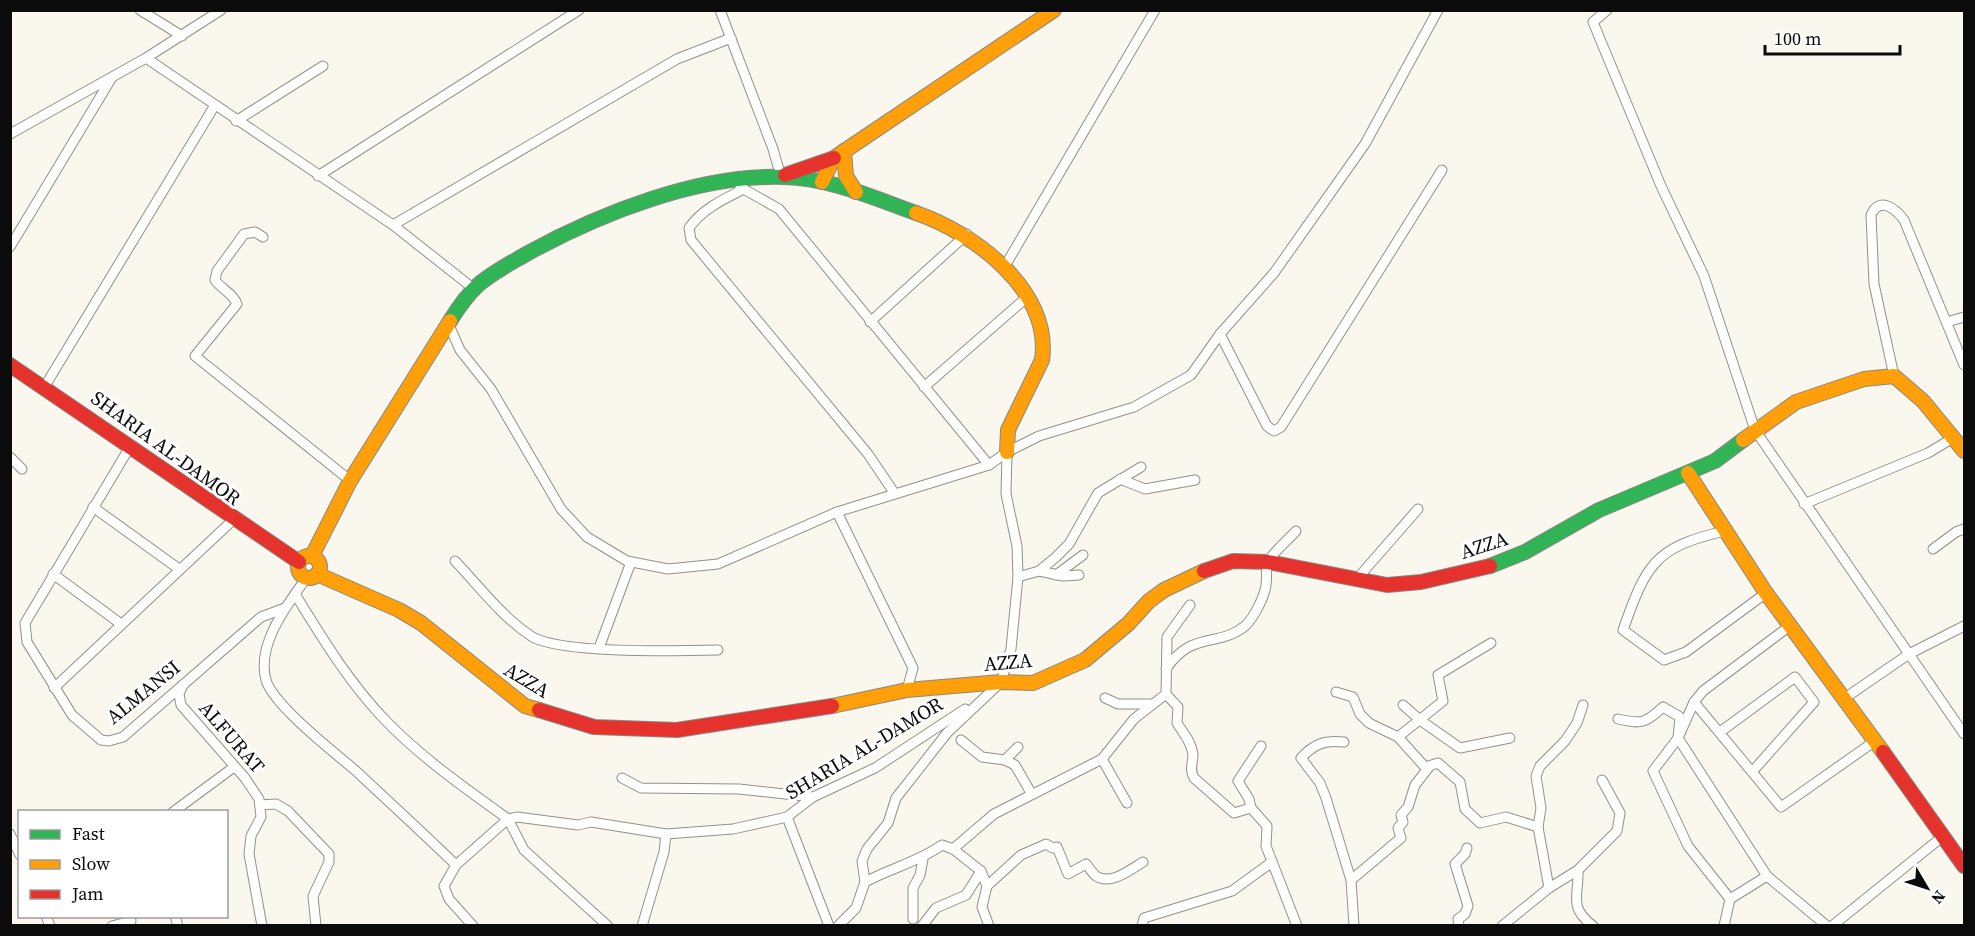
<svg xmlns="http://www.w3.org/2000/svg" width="1975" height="936" font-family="'Source Serif 4',serif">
	<rect width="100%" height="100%" fill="#f9f7ee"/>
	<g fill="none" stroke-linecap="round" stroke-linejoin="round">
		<defs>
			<g id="street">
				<polyline points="140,10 182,36"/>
				<polyline points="720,10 773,149 781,177"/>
				<polyline points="1607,10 1593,22 1661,186 1704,276 1755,430 1964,734"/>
				<polyline points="146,58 393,225 474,289"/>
				<polyline points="236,121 323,66"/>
				<polyline points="10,134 146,58 221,10"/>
				<polyline points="318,176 579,10"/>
				<polyline points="740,187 779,209 989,465"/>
				<path d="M744,189C724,199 702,209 689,228L691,240L868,454L895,494"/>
				<polyline points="393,225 677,59 731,38"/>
				<path d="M263,237L255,232L244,234L217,271L215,280C221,289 233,293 237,304L195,356L352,482"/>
				<polyline points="10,247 111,79"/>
				<polyline points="1005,266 1155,10"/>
				<polyline points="870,322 967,234"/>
				<polyline points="1947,322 1964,317"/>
				<polyline points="449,325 460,350 491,389 561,509 587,537 627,561 668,569 718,564 837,512 989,465 1007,452 1039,436 1134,407 1191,375 1220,334 1274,273 1365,144 1438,10"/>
				<polyline points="1220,334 1267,426 1274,431 1281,427 1442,170"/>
				<path d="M1894,376L1874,284L1871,215C1879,196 1895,208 1904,220L1964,365"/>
				<polyline points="45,386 215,105"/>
				<polyline points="924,387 1026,298"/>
				<polyline points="131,445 25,623 27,642 72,715 101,740 109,741 123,737 261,617 285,608"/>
				<polyline points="10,457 22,469"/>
				<polyline points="1120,479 1145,489 1195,480"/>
				<polyline points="1804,504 1928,453 1953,438"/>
				<polyline points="93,507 179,569"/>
				<polyline points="837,512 913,668 907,690"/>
				<path d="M1725,531C1654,547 1646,565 1623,630L1664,660L1686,652L1766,593"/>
				<polyline points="1933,549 1956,532 1964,529"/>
				<path d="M455,561C479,586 502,617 531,636C559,654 681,651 718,650"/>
				<polyline points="1039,571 1063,576 1079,575"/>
				<polyline points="53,574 121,624"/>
				<polyline points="1056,575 1083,555"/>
				<path d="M307,577C288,604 256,644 266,680C273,705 335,753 356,771C389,802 423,833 456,865"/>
				<polyline points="1018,577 1039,571 1056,557 1069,544 1098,493 1141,467"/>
				<polyline points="1356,580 1418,509"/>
				<path d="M295,594C322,638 350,684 386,721C422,758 466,789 508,819L517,817L578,825L591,822L666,834"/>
				<polyline points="599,648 631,562"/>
				<path d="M1166,669C1192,630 1218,648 1245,626C1253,619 1262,601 1265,590C1268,581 1265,570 1268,562C1273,552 1288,540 1296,531"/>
				<polyline points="183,685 179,694 181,705 245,778 259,799 261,817 251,836 249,854 262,926"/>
				<polyline points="54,688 233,520"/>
				<polyline points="1336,692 1353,697 1360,714 1369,723 1398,737 1425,767 1438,763 1460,782 1465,809 1480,823 1506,817 1538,827"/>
				<path d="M1166,694L1178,707L1177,723C1183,733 1191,741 1193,754C1193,763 1189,769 1194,778L1234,813L1251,808L1267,826L1266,846L1297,926"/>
				<polyline points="1105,698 1118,704 1153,704"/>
				<polyline points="1845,698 1909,654 1964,626"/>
				<polyline points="1694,702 1781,807 1875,741"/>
				<polyline points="1403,705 1420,720 1460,748 1510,738"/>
				<path d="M1618,719C1641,724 1645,724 1663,707L1680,717L1678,738L1767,876L1827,926"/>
				<polyline points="1720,732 1795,677 1814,702 1752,772"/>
				<polyline points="1398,737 1443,701 1438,675 1491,643"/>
				<polyline points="961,740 982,757 1005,760 1015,765 1031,793"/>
				<path d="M1344,742C1324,740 1314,744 1301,758L1320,783L1326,798L1351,880L1354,926"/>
				<polyline points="1102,759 1127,803"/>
				<polyline points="1005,760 1018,747"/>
				<polyline points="622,778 641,788 739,789 813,797"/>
				<polyline points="260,805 276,804 288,811 329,854 329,862 313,896 316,926"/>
				<polyline points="1251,808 1249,799 1238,781 1261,746"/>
				<polyline points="173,812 234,767"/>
				<polyline points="787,817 829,926"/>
				<polyline points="508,819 524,850 608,926"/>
				<polyline points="10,834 20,855"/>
				<polyline points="953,849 981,871 987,886 982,907 989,926"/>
				<path d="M1578,870C1579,896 1568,907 1593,926"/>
				<polyline points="1767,876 1730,899 1688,846 1653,771 1678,738 1694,702 1703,691 1791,625"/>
				<polyline points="1351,880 1401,838 1398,828 1403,822 1401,815 1408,807 1415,785 1429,767"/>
				<path d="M865,882C891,868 918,862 942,845L953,849L994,814L1102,759L1134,719L1166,694L1167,637L1190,605"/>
				<path d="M987,886L1021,855L1046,844L1053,848L1057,847L1068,874L1086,864C1089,867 1092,873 1096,876C1111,886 1131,869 1143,862"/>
				<polyline points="1549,888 1538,827 1541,808 1536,776 1540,766 1565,741 1577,723 1583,705"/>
				<polyline points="46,916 50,926"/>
				<polyline points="175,916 178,926"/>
				<polyline points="913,919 913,888 920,875 923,859"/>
				<polyline points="112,926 131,921"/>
				<polyline points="473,926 449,899 444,886 456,865 508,819"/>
				<polyline points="642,926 664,852 666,834 733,829 787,817 813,797 875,768 965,709"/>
				<polyline points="838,926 856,908 865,882 862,861 867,849 888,823 896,798 947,733 1001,682 1011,649 1018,577 1017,546 1006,494 1007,452"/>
				<polyline points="922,926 936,908 966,895 981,871"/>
				<polyline points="1142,926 1144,918 1232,891 1272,862"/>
				<polyline points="1459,926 1458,919 1465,914 1468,906 1455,864 1465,854 1467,848"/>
				<polyline points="1502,926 1549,888 1578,870 1617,831 1620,813 1602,780"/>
				<polyline points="1724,926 1730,899"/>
				<polyline points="1832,926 1942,837"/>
			</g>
			<g id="fast">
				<path d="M450,321C458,308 467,295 478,285C493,272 511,263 528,253C601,213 700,174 784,177C830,178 874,198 916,213"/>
				<polyline points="1490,566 1525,552 1599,510 1715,461 1743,440"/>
			</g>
			<g id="slow">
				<polyline points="844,151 846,176 856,192"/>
				<polyline points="822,182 834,158 1054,10"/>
				<path d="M916,213C974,233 1052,290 1042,360L1008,430L1007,452"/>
				<polyline points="1743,440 1796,402 1864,379 1894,376 1923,401 1964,451"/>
				<polyline points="1688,473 1766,593 1883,752"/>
				<polyline points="312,556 350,481 450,321"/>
				<circle cx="309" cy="567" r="11"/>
				<polyline points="317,574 399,610 421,623 525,706 539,710"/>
				<polyline points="832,706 907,690 1001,682 1033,683 1085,660 1128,624 1149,601 1164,590 1204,571"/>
			</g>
			<g id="jam">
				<polyline points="785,175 834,158"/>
				<polyline points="10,365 299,562"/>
				<polyline points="1204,571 1233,561 1268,562 1387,585 1421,582 1490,566"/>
				<polyline points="539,710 594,727 677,730 832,706"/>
				<polyline points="1883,752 1964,866"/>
			</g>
		</defs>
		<use href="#street" stroke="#92918d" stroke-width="11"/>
		<use href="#fast" stroke="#898884" stroke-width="16"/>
		<use href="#slow" stroke="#898884" stroke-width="16"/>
		<use href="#jam" stroke="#898884" stroke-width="16"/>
		<use href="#street" stroke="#fefefc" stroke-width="9"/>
		<use href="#fast" stroke="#30b455" stroke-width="14"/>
		<use href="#slow" stroke="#ff9f0a" stroke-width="14"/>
		<use href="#jam" stroke="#e5322d" stroke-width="14"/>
	</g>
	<g text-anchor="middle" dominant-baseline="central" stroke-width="6" stroke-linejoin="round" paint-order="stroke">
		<g font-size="20" fill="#0b0b0b" stroke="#fff">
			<text transform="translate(166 448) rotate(36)">SHARIA AL-DAMOR</text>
			<text transform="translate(1484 545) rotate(-18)">AZZA</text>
			<text transform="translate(1008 662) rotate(-5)">AZZA</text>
			<text transform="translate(527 680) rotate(31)">AZZA</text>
			<text transform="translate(143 692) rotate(-39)">ALMANSI</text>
			<text transform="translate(232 737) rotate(49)">ALFURAT</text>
			<text transform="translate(864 748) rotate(-31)">SHARIA AL-DAMOR</text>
		</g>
	</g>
	<rect width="1975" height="936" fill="none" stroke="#0b0b0b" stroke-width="24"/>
	<rect x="18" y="810" width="210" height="108" fill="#ffffff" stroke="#9d9d9d" stroke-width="1.5"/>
	<rect x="30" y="830" width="30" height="9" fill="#30b455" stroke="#9d9d9d" stroke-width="1.5"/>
	<text x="72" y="840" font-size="18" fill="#0b0b0b">Fast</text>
	<rect x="30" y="860" width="30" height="9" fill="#ff9f0a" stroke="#9d9d9d" stroke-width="1.5"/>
	<text x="72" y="870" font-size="18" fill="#0b0b0b">Slow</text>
	<rect x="30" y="890" width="30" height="9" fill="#e5322d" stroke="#9d9d9d" stroke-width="1.5"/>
	<text x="72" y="900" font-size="18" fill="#0b0b0b">Jam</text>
	<g transform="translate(1927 888) rotate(129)" stroke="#ffffff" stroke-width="4.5" paint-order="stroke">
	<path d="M0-4.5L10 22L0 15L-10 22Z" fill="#0b0b0b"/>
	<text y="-9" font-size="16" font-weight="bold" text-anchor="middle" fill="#0b0b0b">N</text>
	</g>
	<path d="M1765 45v9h135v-9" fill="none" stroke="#0b0b0b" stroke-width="3"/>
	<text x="1774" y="45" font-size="18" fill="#0b0b0b" stroke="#ffffff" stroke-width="4.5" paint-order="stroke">100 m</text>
</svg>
